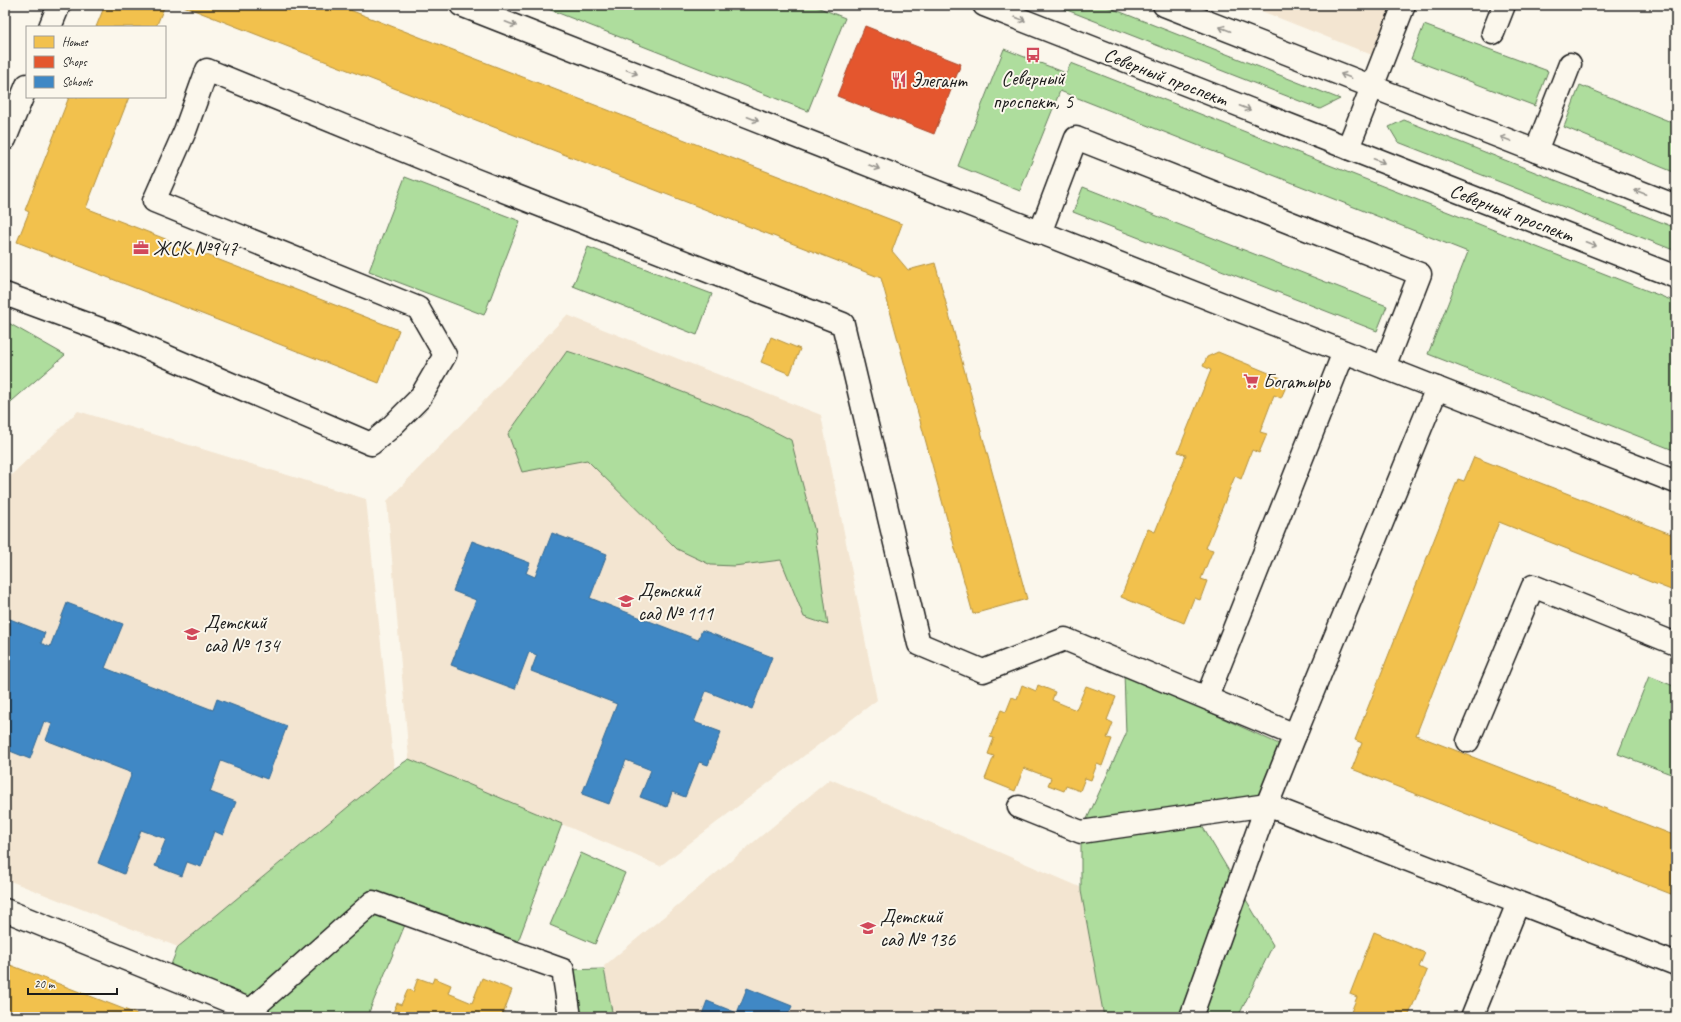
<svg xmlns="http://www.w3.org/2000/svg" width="1681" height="1022" font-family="Caveat,sans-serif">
	<rect width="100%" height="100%" fill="#fbf7ec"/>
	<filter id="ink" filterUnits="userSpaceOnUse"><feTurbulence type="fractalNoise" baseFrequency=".025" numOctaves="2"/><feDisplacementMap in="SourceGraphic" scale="8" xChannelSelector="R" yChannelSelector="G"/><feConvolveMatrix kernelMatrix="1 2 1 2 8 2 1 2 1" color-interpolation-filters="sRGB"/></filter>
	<g filter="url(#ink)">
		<g fill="#f3e5d1">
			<polygon points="1246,5 1396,5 1377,57"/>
			<polygon points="567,315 821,415 877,700 660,866 409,759 387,501"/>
			<polygon points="78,411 366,499 394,769 178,947 5,879 5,481"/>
			<polygon points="830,779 1080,887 1104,1017 613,1017 604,966"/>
		</g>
		<g fill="#aedd9d" stroke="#657c5c">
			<polygon points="538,5 812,5 845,18 808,111"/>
			<polygon points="1054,5 1103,5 1340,99 1320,109"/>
			<polygon points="1424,25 1548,71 1535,106 1411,59"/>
			<polygon points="1004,49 1066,73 1071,63 1676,302 1676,451 1428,354 1468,252 1060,91 1020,191 958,166"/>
			<polygon points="1580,85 1676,124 1676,173 1564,127"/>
			<polygon points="1404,120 1676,228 1676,251 1398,142 1389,127"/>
			<polygon points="405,177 520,221 484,315 369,271"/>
			<polygon points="1083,187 1387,306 1377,331 1073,212"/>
			<polygon points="588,247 712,294 697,335 573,286"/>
			<polygon points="5,321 65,355 5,407"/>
			<polygon points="567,351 628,371 747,417 791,440 814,528 828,625 804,617 781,560 734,566 711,565 677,549 587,460 522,472 508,434"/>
			<polygon points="1124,673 1281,745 1264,796 1189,804 1273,945 1238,1017 1104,1017 1081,891 1081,832 1126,734"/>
			<polygon points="1649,676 1676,687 1676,776 1618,754"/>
			<polygon points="409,759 562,824 514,952 409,915 367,1017 249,1017 167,975 178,947 394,769"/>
			<polygon points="581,853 625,873 595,944 550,925"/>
			<polygon points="604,969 613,1017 570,1017 563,970"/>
		</g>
		<g fill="#f2c14e" stroke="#b2903f">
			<polygon points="105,5 165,5 156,27 96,27"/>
			<polygon points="181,5 337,5 902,224 892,251 908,270 935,263 1027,599 973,614 881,278"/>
			<polygon points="69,97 129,97 86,208 399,330 379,383 17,242 29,212 25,210"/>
			<polygon points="771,337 800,349 790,374 761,362"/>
			<polygon points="1218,352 1281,378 1285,389 1281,398 1274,395 1260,432 1267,434 1259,453 1252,450 1241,479 1235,476 1206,548 1213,550 1201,579 1207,581 1200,600 1194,598 1184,623 1121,597 1148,529 1155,532 1186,455 1178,452 1211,370 1203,366 1207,357"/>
			<polygon points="1474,457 1676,536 1676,592 1499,522 1416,735 1676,836 1676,896 1352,769 1362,743 1355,740 1458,479 1464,481"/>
			<polygon points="1022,685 1036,691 1038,685 1055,692 1052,700 1076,710 1086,686 1116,697 1107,720 1113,723 1107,738 1112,739 1102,766 1097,764 1091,780 1085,778 1080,791 1066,786 1064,791 1048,785 1051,778 1024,768 1015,791 985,779 994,756 988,754 994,738 990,737 1001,710 1006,712 1012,697 1017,699"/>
			<polygon points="1374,932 1425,953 1419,967 1427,971 1408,1017 1349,1017 1357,997 1350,994"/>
			<polygon points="5,963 144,1017 5,1017"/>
			<polygon points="418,978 432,983 434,978 451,985 448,993 472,1003 482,978 512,990 503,1014 508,1017 391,1017 397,1003 401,1005 408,989 413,992"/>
		</g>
		<polygon fill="#e4572e" stroke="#a84529" points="865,26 961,64 934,134 837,96"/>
		<g fill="#3f88c5" stroke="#346892">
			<polygon points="552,533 607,554 590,598 698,640 702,630 772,657 752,709 706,691 694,722 721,732 708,765 699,762 685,797 672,792 667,807 640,797 651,770 626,760 609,804 582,794 617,704 531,671 537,655 529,652 515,689 451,665 476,600 453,591 472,541 530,563 526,573 535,577"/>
			<polygon points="67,603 123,624 105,668 213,710 217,699 287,726 267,779 221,761 210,792 236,802 223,835 214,831 201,867 187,862 182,876 155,866 166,839 141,830 124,874 98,863 132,773 46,740 52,724 44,721 30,759 5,749 5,617 45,633 41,643 50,647"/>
			<polygon points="747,988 792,1006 787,1017 701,1017 707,1001 737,1013"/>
		</g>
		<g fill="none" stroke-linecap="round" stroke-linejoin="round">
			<defs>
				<g id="minor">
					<polyline points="461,5 1676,482"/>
					<polyline points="50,27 59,5"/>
					<polyline points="1493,33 1504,5"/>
					<polyline points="1372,87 1404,5"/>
					<polyline points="5,139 27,85"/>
					<polyline points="1536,151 1570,64"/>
					<polyline points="1040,233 1076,138 1420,274 1384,367"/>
					<polyline points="5,294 119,336 371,444 390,428 420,398 445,355 418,308 154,201 185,131 207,70 473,179 843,324 919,644 983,671 1065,639 1295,735 1437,388"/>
					<polyline points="1207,697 1344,352"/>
					<polyline points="1295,735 1267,805 1676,964"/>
					<polyline points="1468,741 1533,586 1676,644"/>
					<polyline points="1019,807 1081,832 1267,805 1191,1017"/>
					<polyline points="5,910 251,1010 373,902 563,970 570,1017"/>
					<polyline points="1472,1017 1518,903"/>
				</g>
				<g id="major">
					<polyline points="984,5 1676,277"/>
					<polyline points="1164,5 1676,206"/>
					<polyline points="1348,148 1372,87"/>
				</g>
			</defs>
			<use href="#minor" stroke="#1c1c1c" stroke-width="25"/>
			<use href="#major" stroke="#1c1c1c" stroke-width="25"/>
			<use href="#minor" stroke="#fbf7ec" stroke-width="22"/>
			<use href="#major" stroke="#fbf7ec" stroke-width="22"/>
		</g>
		<defs><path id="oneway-shaft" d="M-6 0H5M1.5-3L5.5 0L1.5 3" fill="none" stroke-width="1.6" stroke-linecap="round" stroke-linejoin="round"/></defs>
		<g stroke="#97948e">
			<use href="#oneway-shaft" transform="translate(1020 19) rotate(22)"/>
			<use href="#oneway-shaft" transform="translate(511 24) rotate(21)"/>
			<use href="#oneway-shaft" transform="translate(1225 29) rotate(-159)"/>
			<use href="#oneway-shaft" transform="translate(632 72) rotate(21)"/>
			<use href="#oneway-shaft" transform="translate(1346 76) rotate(-159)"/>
			<use href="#oneway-shaft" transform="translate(1245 108) rotate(21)"/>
			<use href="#oneway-shaft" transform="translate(753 119) rotate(21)"/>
			<use href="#oneway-shaft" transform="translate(1506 139) rotate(-159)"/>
			<use href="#oneway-shaft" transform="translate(1379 161) rotate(21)"/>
			<use href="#oneway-shaft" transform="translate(874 167) rotate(21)"/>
			<use href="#oneway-shaft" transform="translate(1640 192) rotate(-159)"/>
			<use href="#oneway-shaft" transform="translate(1591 244) rotate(21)"/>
		</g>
	</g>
	<defs>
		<symbol id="bus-bare" viewBox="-9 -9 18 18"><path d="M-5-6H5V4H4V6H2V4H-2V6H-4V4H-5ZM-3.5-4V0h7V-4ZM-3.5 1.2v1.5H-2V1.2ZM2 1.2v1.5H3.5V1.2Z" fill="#d1495b" stroke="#fbf7ec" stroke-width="2.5" paint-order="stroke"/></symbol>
		<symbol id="restaurant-bare" viewBox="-9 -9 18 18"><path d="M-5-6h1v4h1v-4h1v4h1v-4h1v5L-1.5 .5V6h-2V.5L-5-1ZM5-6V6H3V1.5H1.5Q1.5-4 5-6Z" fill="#d1495b" stroke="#fbf7ec" stroke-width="2.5" paint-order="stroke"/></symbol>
		<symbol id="office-bare" viewBox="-9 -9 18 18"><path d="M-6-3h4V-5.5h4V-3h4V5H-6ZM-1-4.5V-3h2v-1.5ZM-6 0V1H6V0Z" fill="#d1495b" stroke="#fbf7ec" stroke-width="2.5" paint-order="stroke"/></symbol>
		<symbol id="supermarket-bare" viewBox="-9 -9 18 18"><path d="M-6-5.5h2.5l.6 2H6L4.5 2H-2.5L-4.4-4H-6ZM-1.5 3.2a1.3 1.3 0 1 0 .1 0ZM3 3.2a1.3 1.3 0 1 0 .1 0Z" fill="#d1495b" stroke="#fbf7ec" stroke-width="2.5" paint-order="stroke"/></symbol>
		<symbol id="school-bare" viewBox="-9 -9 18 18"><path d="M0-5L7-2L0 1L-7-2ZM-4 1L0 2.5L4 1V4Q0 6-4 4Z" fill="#d1495b" stroke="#fbf7ec" stroke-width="2.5" paint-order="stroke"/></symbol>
	</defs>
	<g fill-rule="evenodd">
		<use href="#bus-bare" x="1022" y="44" width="22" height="22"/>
		<use href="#restaurant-bare" x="888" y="69" width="22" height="22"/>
		<use href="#office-bare" x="130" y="237" width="22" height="22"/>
		<use href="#supermarket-bare" x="1240" y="370" width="22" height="22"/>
		<use href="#school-bare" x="615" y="590" width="22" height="22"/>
		<use href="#school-bare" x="181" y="623" width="22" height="22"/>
		<use href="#school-bare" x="857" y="917" width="22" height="22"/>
	</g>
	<g text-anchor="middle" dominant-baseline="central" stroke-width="4" stroke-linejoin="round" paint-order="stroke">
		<g font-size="20" fill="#1c1c1c" stroke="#fbf7ec">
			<text transform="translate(1166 77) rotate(21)">Северный проспект</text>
			<text transform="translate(1512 213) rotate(21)">Северный проспект</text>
		</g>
		<g font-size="20" fill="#1c1c1c" stroke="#fbf7ec" text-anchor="start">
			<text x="1033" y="78" text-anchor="middle">Северный<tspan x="1033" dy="23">проспект, 5</tspan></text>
			<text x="911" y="80">Элегант</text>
			<text x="153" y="248">ЖСК №947</text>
			<text x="1263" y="381">Богатырь</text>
			<text x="638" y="590">Детский<tspan x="638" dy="23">сад № 111</tspan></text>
			<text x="204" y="622">Детский<tspan x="204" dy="23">сад № 134</tspan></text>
			<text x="880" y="916">Детский<tspan x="880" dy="23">сад № 136</tspan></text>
		</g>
	</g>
	<rect width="1681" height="1022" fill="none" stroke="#fbf7ec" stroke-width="20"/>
	<rect x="10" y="10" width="1661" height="1002" fill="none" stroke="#1c1c1c" stroke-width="1.5" filter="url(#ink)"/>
	<rect x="26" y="26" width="140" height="72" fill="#fbf7ec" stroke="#a29f99"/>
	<rect x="34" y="36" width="20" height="12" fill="#f2c14e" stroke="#a29f99"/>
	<text x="62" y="46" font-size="12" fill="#1c1c1c">Homes</text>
	<rect x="34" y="56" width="20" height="12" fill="#e4572e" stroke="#a29f99"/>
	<text x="62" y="66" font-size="12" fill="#1c1c1c">Shops</text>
	<rect x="34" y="76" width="20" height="12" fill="#3f88c5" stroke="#a29f99"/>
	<text x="62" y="86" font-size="12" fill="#1c1c1c">Schools</text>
	<path d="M28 988v6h89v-6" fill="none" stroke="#1c1c1c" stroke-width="2"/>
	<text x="34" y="988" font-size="12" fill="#1c1c1c" stroke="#fbf7ec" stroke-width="3" paint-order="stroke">20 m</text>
</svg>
